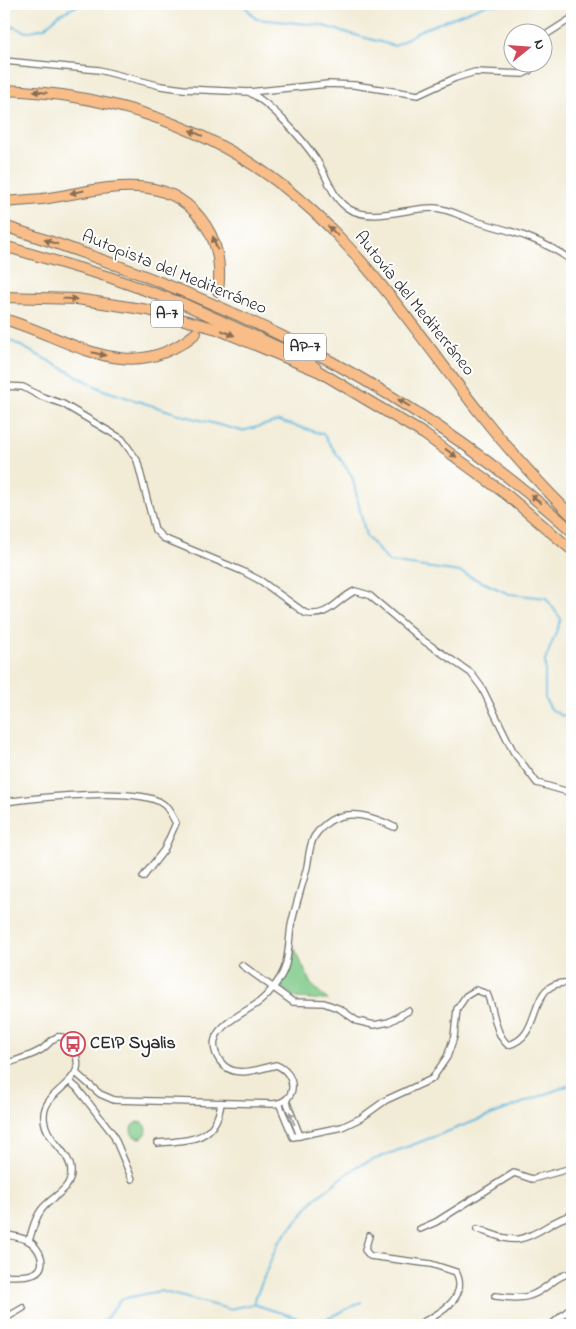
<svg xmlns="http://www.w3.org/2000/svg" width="576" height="1329" font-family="'Indie Flower',sans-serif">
	<rect width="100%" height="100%" fill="#fff"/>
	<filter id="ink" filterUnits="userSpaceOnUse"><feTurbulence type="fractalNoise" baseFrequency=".02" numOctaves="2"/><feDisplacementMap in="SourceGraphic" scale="10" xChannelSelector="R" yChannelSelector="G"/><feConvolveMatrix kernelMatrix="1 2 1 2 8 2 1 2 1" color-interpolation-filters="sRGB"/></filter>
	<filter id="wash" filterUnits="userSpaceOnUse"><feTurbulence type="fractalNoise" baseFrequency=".0096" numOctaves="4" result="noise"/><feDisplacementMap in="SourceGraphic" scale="20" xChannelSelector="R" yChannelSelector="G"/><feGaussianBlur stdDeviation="1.12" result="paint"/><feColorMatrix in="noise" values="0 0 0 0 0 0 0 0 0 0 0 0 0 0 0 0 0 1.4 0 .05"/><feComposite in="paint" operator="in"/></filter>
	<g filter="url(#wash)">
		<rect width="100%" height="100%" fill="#f2ecd7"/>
		<g fill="#7eca88" stroke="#547a5a">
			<polygon points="295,949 311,984 328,1000 296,998 281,987 290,968"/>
			<circle cx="139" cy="1130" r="8"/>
		</g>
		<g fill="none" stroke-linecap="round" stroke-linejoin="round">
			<g stroke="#62b8de" stroke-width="2">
				<polyline points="243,4 256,19 319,25 395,46 419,31 485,5 519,4"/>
				<polyline points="4,23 26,32 44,28 60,14 81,4"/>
				<polyline points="4,337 103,390 185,416 242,431 279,421 323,434 352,476 366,536 389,562 460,572 509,594 546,598 561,619 545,661 545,699 551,709 562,716 572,713"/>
				<polyline points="253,1304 278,1243 315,1199 357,1166 572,1084"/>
				<polyline points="101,1325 121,1299 160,1291 229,1309 253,1304 317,1324 361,1302"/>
			</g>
		</g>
	</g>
	<g filter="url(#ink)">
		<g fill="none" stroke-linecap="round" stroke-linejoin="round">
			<polyline stroke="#cac5b5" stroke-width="10" stroke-dasharray="10 5" stroke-linecap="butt" points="204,322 218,291"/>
			<defs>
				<g id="street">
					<polyline points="544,36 572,18"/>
					<polyline points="4,61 99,70 161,86 183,89 249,92 328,84 354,85 418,95 455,78 475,72 523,74 529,71 532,62"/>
					<path d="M249,92C272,105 301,137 316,159C327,175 332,199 349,209C374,223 408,207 435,208C450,209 464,218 478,222C512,231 544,240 572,261"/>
					<path d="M4,386L23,387L40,396L63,404L122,439L137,460L155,530L163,538L242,571L261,581L305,613C328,619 337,599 355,591L369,595L421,639L471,673L482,688L513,751L537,783L572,793"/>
					<path d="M4,802C35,798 139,786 163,804C169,808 172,817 176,823L164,850L143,877"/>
					<polyline points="242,965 293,1002 324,1003 340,1009 357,1021 374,1025 389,1022 408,1011"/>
					<path d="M4,1065C15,1060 29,1057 39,1051C46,1048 51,1039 57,1037C64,1036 67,1039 70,1044C96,1082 47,1085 44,1114C42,1139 71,1151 71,1171C72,1190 52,1196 42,1209C35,1218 32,1230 29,1241"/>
					<path d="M76,1073L100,1094L114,1100L273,1104C299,1102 297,1073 276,1065C258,1069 233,1080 220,1061C200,1032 237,1017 255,1005C266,998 281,980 285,967C289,954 289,939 291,926C295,906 302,887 307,867C309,857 309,846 314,837C335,805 366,813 394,827"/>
					<polyline points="70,1082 77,1088 113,1134 132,1179"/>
					<polyline points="286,1100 300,1136"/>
					<path d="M279,1103L293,1137L342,1127L361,1118L386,1100L432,1079L447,1057L454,1037L457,1009L466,996L476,990L487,994C495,1011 494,1033 508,1045C546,1036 524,978 572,983"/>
					<path d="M158,1143C191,1140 216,1141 221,1103"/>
					<polyline points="420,1229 436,1222 514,1173 532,1179 572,1168"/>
					<path d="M477,1229C490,1233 506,1241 519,1239C538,1236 553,1219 572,1215"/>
					<path d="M4,1234C11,1236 20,1237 27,1240C40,1246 50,1269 32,1274C23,1277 13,1275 4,1276"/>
					<path d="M369,1236L365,1250L370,1256L431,1264L456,1272C470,1299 436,1316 417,1325"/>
					<path d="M495,1296C508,1297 522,1300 534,1294C548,1288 556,1275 572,1273"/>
					<polyline points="4,1319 23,1308"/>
					<polyline points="551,1325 572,1307"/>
				</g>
				<g id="highway">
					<path d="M4,90C135,95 249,141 340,238C394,295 437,360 486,421C513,455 542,486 572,516"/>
					<path d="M4,202C16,201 29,200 42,199C99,191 167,165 206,226C219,246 221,268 218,291"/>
					<path d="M4,226C217,295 403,379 572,531"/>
					<polyline points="4,246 109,277 184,304 304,359 316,368"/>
					<polyline points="4,297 77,299 148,310 217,329 320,372 424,434 507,495 572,550"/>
					<path d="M4,319C72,339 130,389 196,333"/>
				</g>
			</defs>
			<use href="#street" stroke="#716f67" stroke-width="8"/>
			<use href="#highway" stroke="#716f67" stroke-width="12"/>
			<use href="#street" stroke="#fff" stroke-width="5.5"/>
			<use href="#highway" stroke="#f8bd88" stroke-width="10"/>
		</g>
		<defs><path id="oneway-solid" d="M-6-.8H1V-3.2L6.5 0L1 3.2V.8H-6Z" transform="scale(1.25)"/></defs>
		<g fill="#876d55">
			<use href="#oneway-solid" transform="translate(40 92) rotate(-173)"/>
			<use href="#oneway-solid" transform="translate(196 133) rotate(-156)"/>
			<use href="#oneway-solid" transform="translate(77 192) rotate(169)"/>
			<use href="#oneway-solid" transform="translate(333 231) rotate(-136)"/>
			<use href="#oneway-solid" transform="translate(51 242) rotate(-161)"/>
			<use href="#oneway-solid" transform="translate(215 243) rotate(-109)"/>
			<use href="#oneway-solid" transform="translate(70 299) rotate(4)"/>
			<use href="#oneway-solid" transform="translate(228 333) rotate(22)"/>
			<use href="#oneway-solid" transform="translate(99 354) rotate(13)"/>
			<use href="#oneway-solid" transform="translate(404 403) rotate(-149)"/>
			<use href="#oneway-solid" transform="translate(451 453) rotate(36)"/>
			<use href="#oneway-solid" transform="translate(536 499) rotate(-140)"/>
		</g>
		<use fill="#a0a0a0" href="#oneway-solid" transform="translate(292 1118) rotate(-111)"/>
	</g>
	<defs>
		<symbol id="bus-ring" viewBox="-11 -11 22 22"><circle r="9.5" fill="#fff" stroke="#d1495b" stroke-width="1.5"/><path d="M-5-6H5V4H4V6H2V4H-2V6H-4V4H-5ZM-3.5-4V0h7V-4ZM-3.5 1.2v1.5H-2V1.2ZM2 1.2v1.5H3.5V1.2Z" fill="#d1495b"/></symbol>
	</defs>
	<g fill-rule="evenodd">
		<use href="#bus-ring" x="59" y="1030" width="28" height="28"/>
	</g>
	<g text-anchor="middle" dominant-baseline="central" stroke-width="4" stroke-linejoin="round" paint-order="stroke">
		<g fill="#fff" stroke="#6b6b6b" stroke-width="1">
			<rect x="151" y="300.5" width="32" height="27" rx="4"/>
			<rect x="284" y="333.5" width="42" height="27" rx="4"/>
		</g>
		<g font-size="16" font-weight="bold" fill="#2b2b2b">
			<text x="167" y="314">A-7</text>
			<text x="305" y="347">AP-7</text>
		</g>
		<g font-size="18" fill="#2b2b2b" stroke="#fff">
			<text transform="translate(174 273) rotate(22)">Autopista del Mediterráneo</text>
			<text transform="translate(414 304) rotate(51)">Autovía del Mediterráneo</text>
		</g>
		<g font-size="18" font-weight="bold" fill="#2b2b2b" stroke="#fff" text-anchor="start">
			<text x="90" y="1044">CEIP Syalis</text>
		</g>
	</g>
	<rect width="576" height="1329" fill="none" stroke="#fff" stroke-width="20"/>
	<g transform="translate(528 48) rotate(73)"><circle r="24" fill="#ffffff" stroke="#aaaaaa"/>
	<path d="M0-4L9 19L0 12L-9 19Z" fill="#d1495b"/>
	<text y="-8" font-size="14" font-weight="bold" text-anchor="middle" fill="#2b2b2b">N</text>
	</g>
</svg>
